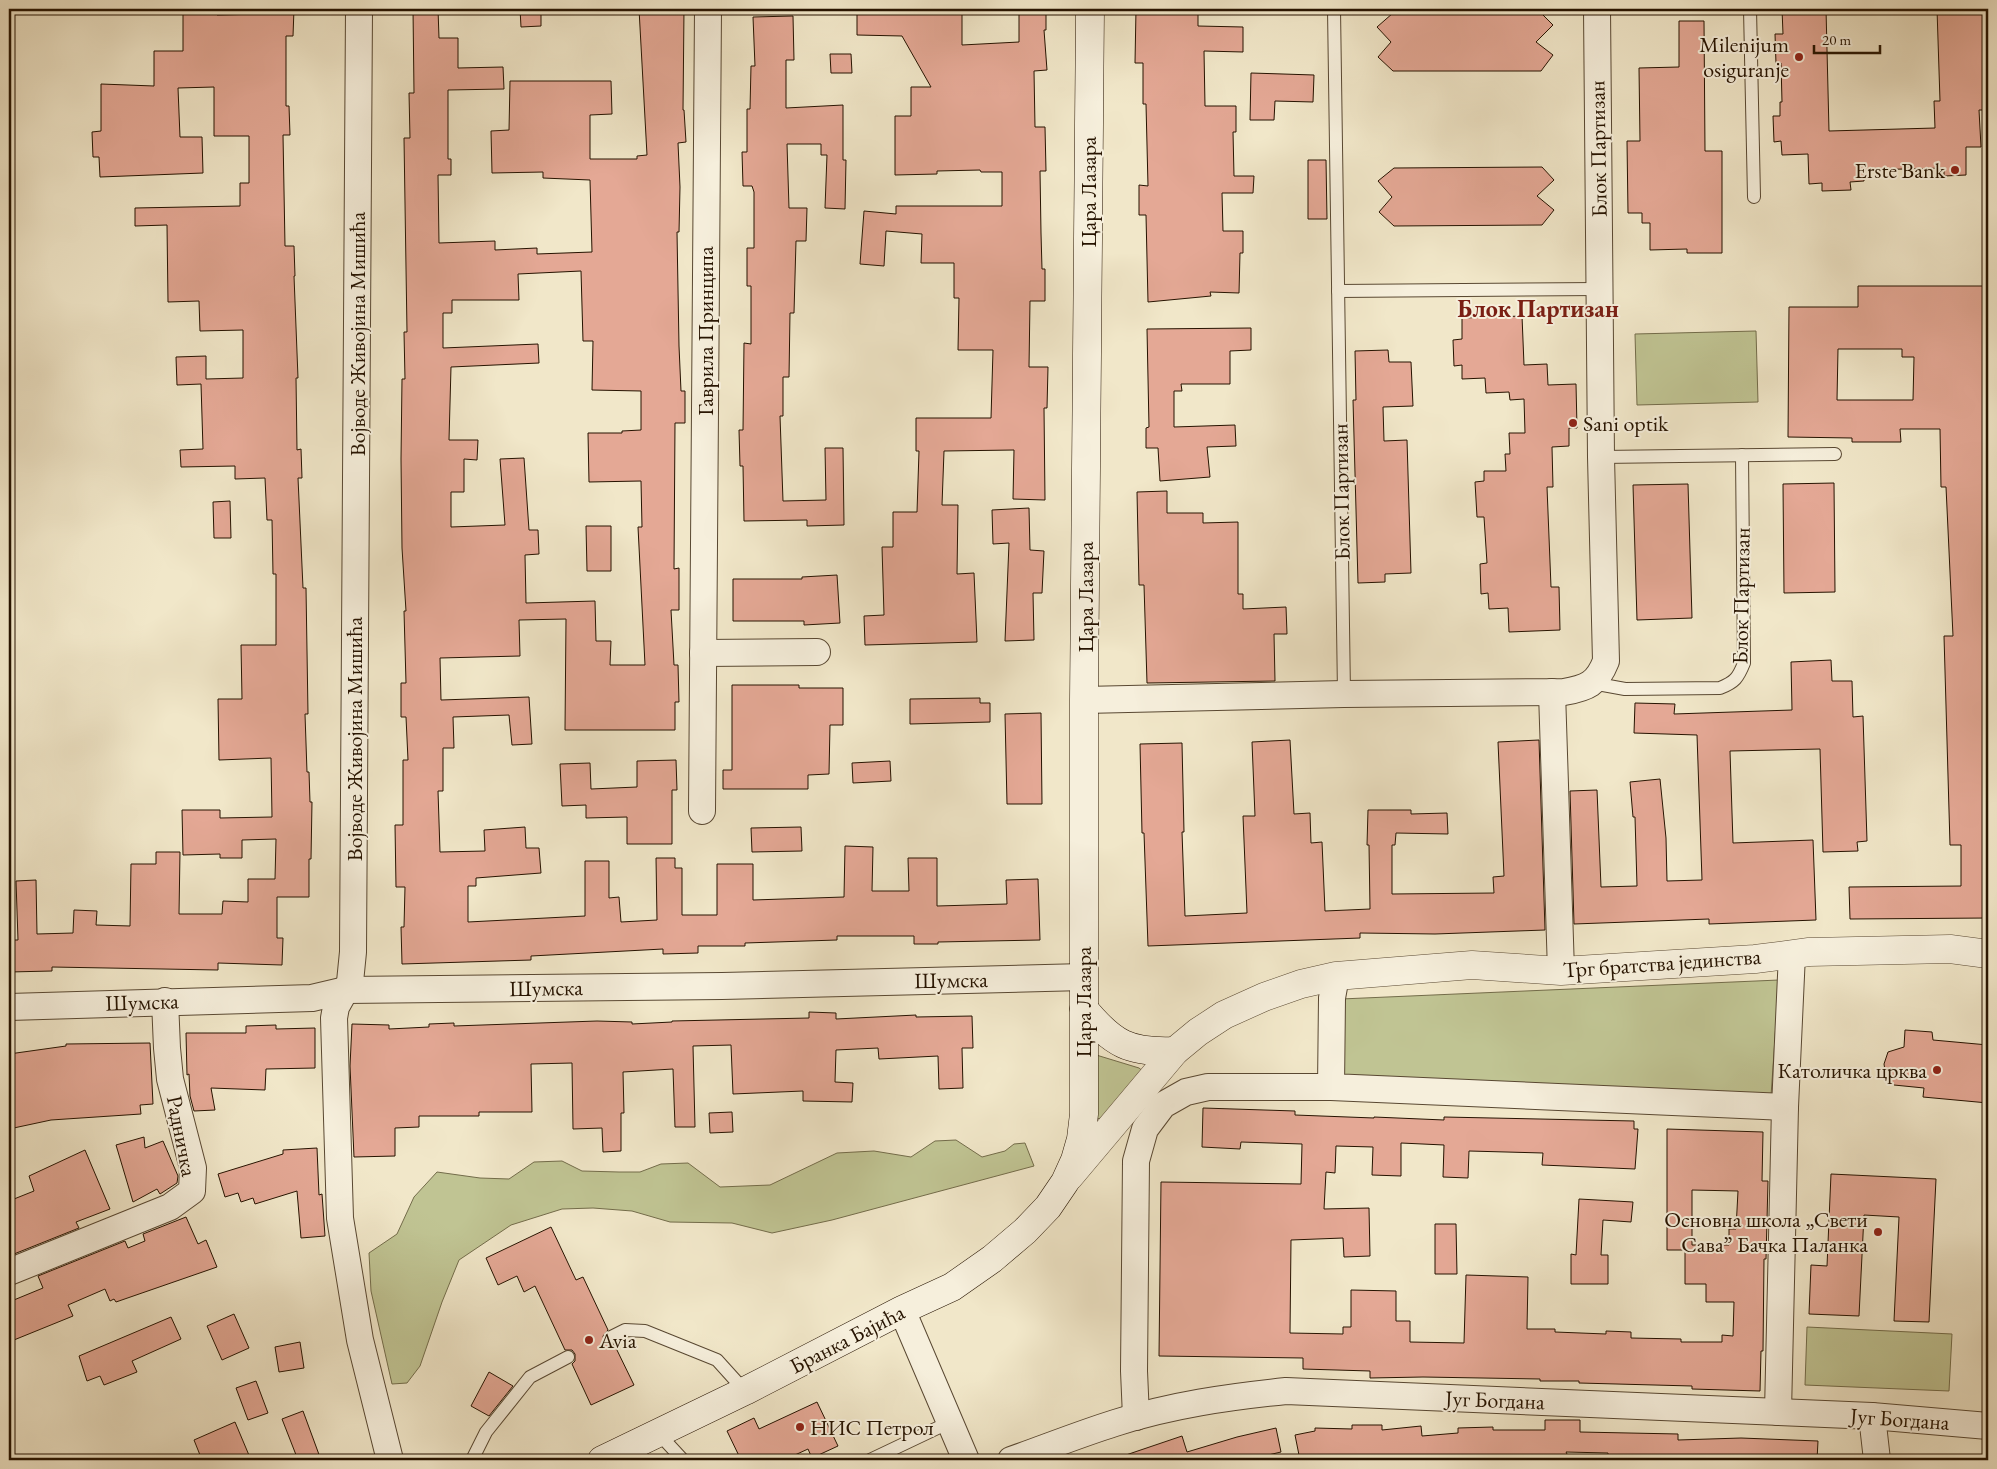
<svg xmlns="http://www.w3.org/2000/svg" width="1997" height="1469" font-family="'EB Garamond',serif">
	<rect width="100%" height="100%" fill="#f1e7c9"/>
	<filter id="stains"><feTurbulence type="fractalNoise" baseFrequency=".004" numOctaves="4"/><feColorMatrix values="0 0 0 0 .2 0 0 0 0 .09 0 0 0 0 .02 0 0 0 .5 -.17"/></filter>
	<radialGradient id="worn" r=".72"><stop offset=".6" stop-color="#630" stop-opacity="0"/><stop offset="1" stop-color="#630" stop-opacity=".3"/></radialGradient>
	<g fill="#c0c493" stroke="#736c4a">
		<polygon points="1756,331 1758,402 1637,405 1635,334"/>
		<polygon points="1779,980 1771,1096 1340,1076 1341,999"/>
		<polygon points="1093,1054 1139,1068 1144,1072 1105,1118 1092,1119"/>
		<polygon points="956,1140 982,1157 1005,1151 1014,1144 1025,1143 1034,1166 832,1220 772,1233 732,1223 670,1222 632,1211 593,1208 562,1209 511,1225 459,1260 442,1302 420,1366 407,1383 392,1384 371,1291 369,1253 397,1234 414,1197 437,1172 480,1178 509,1179 534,1162 562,1161 582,1171 619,1172 640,1172 661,1164 688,1163 720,1187 770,1185 837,1153 874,1151 911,1157 935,1141"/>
		<polygon points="1807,1327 1952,1334 1949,1391 1805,1385"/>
	</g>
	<g fill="#e4a895" stroke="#261300" fill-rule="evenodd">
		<polygon points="183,9 216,9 217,15 265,14 265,9 294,9 293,36 286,36 286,106 289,106 290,135 283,135 285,246 294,246 295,276 294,276 298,378 296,378 297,450 301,449 302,478 298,478 303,588 306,588 308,714 305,714 307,772 309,772 310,802 312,802 311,859 309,859 309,897 277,897 277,938 283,938 282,965 218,963 218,970 52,967 52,971 9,972 9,940 18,940 16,881 36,880 37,934 73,933 74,910 97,911 96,925 130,926 131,864 156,864 156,852 180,852 179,914 222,914 223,901 248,902 248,879 275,879 276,839 242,840 242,858 220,858 220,854 183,855 182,810 220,810 220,818 272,817 271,758 219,760 218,699 242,699 241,645 276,645 276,574 273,574 272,520 267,520 265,478 235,479 235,466 181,467 180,450 203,449 201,384 177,385 176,357 206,356 206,379 243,378 243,330 200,331 199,301 168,302 167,225 135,226 135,208 240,206 240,183 249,183 249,136 214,136 214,87 178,88 180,137 202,137 203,173 100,177 99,157 93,157 92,132 101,131 101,84 154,86 154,51 183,51"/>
		<path d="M413,9H438L439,38H458V68L503,67L504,89L448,90V159H451V175H438L439,243L495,241V250L537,248V254L592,252L590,180L543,178V172L492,173L491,131L509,130L510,81H611L612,114L590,115V159H637V156L647,155L639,9H684L683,110H684L686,142L678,143L680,187L679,232H677L679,346L681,391H685V423H675L674,569L679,568V610H671L674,665H678L679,702H675V730H565L566,619L519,620L520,656L440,658L441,700L529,697L532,744L512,745L509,715L453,717L454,748H443V791H438L440,852L485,851L484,830L525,827L526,848H539L541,873L476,878V886H468V922L585,916V861H609V898L619,897L621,922L657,920L656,858H675V868H682V915H717V864H753V900L844,897L845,846L873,847L872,891H909L908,858H937V906L1007,904L1006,880L1038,879L1040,940L938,942V944H914V936H837V940L745,943V946H698V953L663,954V949L531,956V960L402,964L401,927H404L405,887H396L395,825H403V760H408L406,717H401V683H406L404,611H406L402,548L401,459L402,379H405L404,332H407L404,138H410L409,93H414ZM581,271L583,341H593L592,390L641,391V430L622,431V433H588L589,482L641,481L642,527H638L645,665H610L611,641H596L595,601L526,603L525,555L539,554L538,530H529L524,458L500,459L505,525L451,527V492H464V459L477,460L478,440H449L451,367L539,363L538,344L443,348V313H452V300H519L518,274Z"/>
		<polygon points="520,9 541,9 541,26 521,27"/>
		<polygon points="1019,9 1046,9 1046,30 1044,30 1047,70 1034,71 1035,127 1045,127 1046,171 1040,171 1041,233 1042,269 1045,269 1045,301 1030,301 1029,367 1048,367 1047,408 1044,408 1045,500 1013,499 1014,450 944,451 942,505 958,505 957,574 974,573 977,642 865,645 864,616 884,615 882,547 893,547 893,512 917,512 919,451 916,451 916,418 991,418 993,350 958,350 959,298 954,298 954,263 921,263 922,234 886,231 884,266 860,264 864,211 896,214 896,206 1002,206 1002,172 981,172 980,170 937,171 937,174 895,175 895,116 911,116 911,87 931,87 902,36 857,35 857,11 962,11 962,45 1019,42"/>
		<polygon points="1136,9 1198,9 1198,26 1243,27 1243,52 1204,51 1205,106 1236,106 1236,132 1233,132 1234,176 1254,176 1253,193 1222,193 1223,231 1243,231 1243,253 1240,253 1239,293 1210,292 1211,296 1148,302 1146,215 1139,215 1139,185 1148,186 1146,104 1143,104 1143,63 1135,63"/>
		<polygon points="1782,9 1826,9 1829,131 1935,128 1934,101 1940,101 1937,9 1983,9 1984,41 1988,41 1988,78 1986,78 1987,110 1979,110 1981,147 1966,147 1966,175 1944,176 1944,168 1864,170 1864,181 1850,182 1851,190 1822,191 1822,183 1809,184 1808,154 1782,155 1781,141 1774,142 1773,116 1780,116 1780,102 1782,102 1781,63 1776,64 1775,34 1783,34"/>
		<polygon points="1393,13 1541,13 1553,25 1536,42 1553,55 1541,71 1393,71 1378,57 1391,42 1377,27"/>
		<polygon points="793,16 794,60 786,60 786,108 843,105 843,160 846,160 845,209 825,208 827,155 821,155 821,144 787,144 789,208 807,208 806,241 796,241 794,313 790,313 789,377 783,377 783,416 780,416 783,501 826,500 825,448 843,448 844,525 807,526 807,520 744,521 743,466 740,466 739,430 743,430 744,343 751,344 751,286 747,286 747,248 754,248 754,192 752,186 743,186 742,152 747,152 747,109 750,109 751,66 755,66 753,17"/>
		<polygon points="1679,21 1704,21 1705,151 1722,151 1722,253 1687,253 1687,249 1650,250 1650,223 1642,223 1642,213 1628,213 1627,141 1640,141 1639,68 1679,67"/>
		<polygon points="830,54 851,54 852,73 831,73"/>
		<polygon points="1251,73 1314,75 1313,102 1275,101 1274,120 1250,120"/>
		<polygon points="1308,160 1326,160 1327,219 1308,219"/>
		<polygon points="1542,167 1554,180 1537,196 1554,210 1542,225 1394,226 1379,212 1392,197 1378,181 1394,168"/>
		<path d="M1858,286H1988V421H1985L1986,497H1988V918L1850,919L1849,887L1961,886V845H1950L1944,636H1953L1946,487H1941L1940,429H1900L1901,442H1852V438L1788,437L1789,307H1858ZM1838,349H1902V357H1914L1913,400H1837Z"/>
		<polygon points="1522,316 1524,365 1547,364 1548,385 1576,384 1577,428 1569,428 1569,446 1552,447 1553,487 1547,487 1551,587 1559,587 1560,630 1509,632 1508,608 1489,609 1488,593 1481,594 1480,564 1487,563 1484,517 1477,517 1475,482 1484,481 1484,471 1506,471 1505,454 1510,454 1509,433 1525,433 1524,399 1510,400 1509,392 1486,393 1485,378 1462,379 1462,365 1454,366 1453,340 1462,339 1462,318"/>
		<polygon points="1251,328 1251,350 1230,351 1230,384 1181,384 1182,391 1174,391 1174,427 1235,425 1236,446 1207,447 1210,477 1160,481 1158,448 1146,448 1146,428 1149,427 1147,329"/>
		<polygon points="1388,350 1389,362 1411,362 1413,406 1383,407 1384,441 1407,440 1411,573 1385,574 1385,582 1358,583 1353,400 1356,400 1355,351"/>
		<polygon points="1834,483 1835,592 1784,593 1783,484"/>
		<polygon points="1688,484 1692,618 1637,620 1633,485"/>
		<polygon points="1167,491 1167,513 1203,513 1203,523 1238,522 1238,594 1243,594 1243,609 1286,607 1287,634 1274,634 1275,681 1147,683 1144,585 1139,585 1137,492"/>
		<polygon points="230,501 231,538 214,538 213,502"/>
		<polygon points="1029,508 1030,550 1044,551 1042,593 1033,593 1034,640 1005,641 1009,543 993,544 992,510"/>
		<polygon points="586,526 611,526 611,571 587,571"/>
		<polygon points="837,575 840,623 804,625 804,621 733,621 733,579 802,579 802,577"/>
		<polygon points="1831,660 1832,681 1852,681 1853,717 1863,716 1867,841 1857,842 1858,851 1823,852 1820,749 1730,751 1733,843 1813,840 1816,920 1709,924 1709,919 1574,924 1570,791 1597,790 1601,887 1637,886 1635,817 1633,817 1630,782 1660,779 1666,838 1667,881 1702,880 1697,735 1634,733 1635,703 1675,704 1674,714 1792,710 1791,662"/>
		<polygon points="732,685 799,685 799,688 843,688 843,725 830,725 829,774 808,775 808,789 723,789 723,770 732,770"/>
		<polygon points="980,698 980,703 990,703 990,722 910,724 910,699"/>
		<polygon points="1041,713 1042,804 1007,804 1005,714"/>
		<polygon points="1290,740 1294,814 1310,813 1311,843 1322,842 1325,911 1370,909 1369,845 1367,845 1368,810 1411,810 1411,814 1447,813 1448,834 1396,833 1395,845 1392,845 1392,894 1494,893 1493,877 1504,876 1498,742 1539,740 1545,930 1435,934 1360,933 1360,938 1148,946 1144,833 1142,833 1140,744 1182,743 1184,832 1182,832 1185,916 1247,913 1243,816 1255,816 1252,742"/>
		<polygon points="676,760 677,790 672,790 672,844 627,844 627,817 586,818 586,805 562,806 560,764 590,763 591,789 637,787 637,761"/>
		<polygon points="890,761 891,781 853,783 852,763"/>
		<polygon points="801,827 802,851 752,852 751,828"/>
		<polygon points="809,1012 836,1013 836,1019 916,1015 916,1017 972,1016 973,1048 962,1048 963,1088 939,1089 938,1056 879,1059 878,1048 836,1050 835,1082 853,1083 852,1102 803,1101 803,1091 733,1094 731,1045 693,1046 695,1127 675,1127 673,1069 623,1072 624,1113 621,1113 621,1151 603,1152 602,1128 573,1129 572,1063 531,1064 532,1112 479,1112 479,1116 419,1116 419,1127 395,1128 395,1156 354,1157 350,1066 352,1024 389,1025 389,1029 429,1027 429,1024 454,1023 454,1026 597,1021 632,1022 632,1024 672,1022 672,1021 809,1018"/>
		<polygon points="276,1025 276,1029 315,1028 315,1068 266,1069 265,1090 211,1088 215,1110 194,1111 190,1096 189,1074 187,1075 186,1033 246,1033 246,1026"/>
		<polygon points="1905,1030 1932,1032 1933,1040 1988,1045 1988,1103 1923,1097 1924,1088 1894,1085 1886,1077 1884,1064 1888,1052 1904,1047"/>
		<polygon points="150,1043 153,1104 140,1105 141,1114 51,1120 9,1129 9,1054 66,1046 66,1044"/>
		<path d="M1203,1108L1295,1111V1115L1374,1118V1117L1444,1120V1117L1634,1121V1129H1638L1635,1169L1542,1165L1543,1153L1469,1151L1468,1178L1443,1177L1444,1145L1401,1143V1176L1372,1175L1373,1147L1336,1146L1335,1173L1326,1172L1324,1209L1369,1208L1370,1256L1344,1257L1343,1238L1291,1240L1290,1333L1343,1334V1327H1351V1290L1396,1291V1321H1410V1342L1464,1343L1466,1275L1528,1277L1527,1329H1555V1332L1606,1334V1331L1631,1332V1338L1681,1339V1342H1722V1335L1733,1336L1734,1302H1706V1284H1685V1250H1667V1129L1763,1132L1762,1181H1768L1766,1259H1764L1763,1351H1761L1760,1391L1692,1389V1386L1579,1383V1381H1540V1379L1423,1377L1370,1378V1371L1303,1369V1358L1159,1356L1161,1182L1301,1184L1302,1144L1241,1142L1240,1149L1202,1147ZM1692,1190L1738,1191L1736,1229H1729V1245H1692Z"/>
		<polygon points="732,1112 733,1132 710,1133 709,1113"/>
		<polygon points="144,1137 145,1148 163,1141 178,1176 177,1183 160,1194 157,1189 133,1202 116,1145"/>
		<polygon points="317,1148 319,1195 322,1194 325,1236 301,1238 297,1191 255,1204 253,1198 241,1202 238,1193 225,1197 218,1174 283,1154 283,1150"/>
		<polygon points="85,1150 110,1209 76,1222 79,1228 9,1256 9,1201 34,1191 29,1176"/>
		<polygon points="1831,1174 1936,1179 1929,1322 1894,1321 1899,1217 1864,1215 1859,1316 1809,1314 1811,1265 1827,1266"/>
		<polygon points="1579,1199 1633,1202 1631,1222 1603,1220 1601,1255 1608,1255 1608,1284 1571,1284 1571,1254 1576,1255"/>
		<polygon points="186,1217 198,1244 206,1240 217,1267 116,1302 114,1299 110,1301 105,1289 68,1305 73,1316 9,1342 9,1302 43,1288 38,1276 125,1241 128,1248 145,1241 143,1234"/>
		<polygon points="1435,1224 1456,1224 1457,1274 1435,1274"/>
		<polygon points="551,1227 576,1280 583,1277 608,1330 603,1336 604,1341 610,1345 614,1344 634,1385 591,1405 572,1364 575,1361 575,1354 572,1350 565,1350 535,1286 524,1292 517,1276 498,1285 486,1258"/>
		<polygon points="234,1314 249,1348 222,1360 207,1326"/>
		<polygon points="171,1317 181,1339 132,1361 137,1372 104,1385 100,1376 87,1381 79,1356"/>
		<polygon points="300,1342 304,1368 279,1372 275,1347"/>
		<polygon points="489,1372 513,1386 489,1416 471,1406"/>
		<polygon points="256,1381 268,1413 248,1420 236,1388"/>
		<polygon points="817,1402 838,1446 812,1458 808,1449 784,1460 741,1460 727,1431 754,1418 759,1429"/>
		<polygon points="303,1411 321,1460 298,1460 282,1419"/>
		<polygon points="1545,1420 1580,1420 1580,1432 1678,1434 1678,1440 1741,1438 1818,1441 1817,1460 1608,1460 1608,1453 1566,1452 1570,1460 1324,1460 1324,1455 1300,1460 1295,1435 1315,1431 1315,1428 1352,1429 1352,1425 1382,1425 1382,1430 1421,1426 1422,1436 1458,1433 1458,1428 1493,1427 1493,1430 1545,1430"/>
		<polygon points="235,1422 251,1460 202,1460 194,1440"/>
		<polygon points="1276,1428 1281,1452 1264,1456 1265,1460 1121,1460 1120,1457 1182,1436 1187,1452 1237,1437"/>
	</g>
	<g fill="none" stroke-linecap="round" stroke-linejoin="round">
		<defs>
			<g id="service">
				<polyline points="1334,9 1344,694"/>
				<polyline points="1750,9 1754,197"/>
				<polyline points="1338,291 1600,289"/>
				<polyline points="1601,457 1835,454"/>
				<path d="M1592,683L1625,689L1720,688C1735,682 1738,678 1744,663L1742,455"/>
				<polyline points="611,1337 625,1330 645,1331 717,1360 745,1391"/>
				<polyline points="659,1434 683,1460"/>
				<polyline points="472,1460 486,1432 530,1377 568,1357"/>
				<polyline points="870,1460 950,1422"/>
			</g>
			<g id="minor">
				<polyline points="359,9 353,952 350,982 336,1007 334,1018 340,1218 360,1340 390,1460"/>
				<polyline points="703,653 817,652"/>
				<polyline points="1552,692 1561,971"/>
				<path d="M1084,700L1344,694L1564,692C1587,688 1597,684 1606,661L1601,457L1597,9"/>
				<polyline points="702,811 708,9"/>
				<polyline points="1336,976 1332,998 1331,1087 1785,1107"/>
				<polyline points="9,1007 312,998 346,990 722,986 1084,977"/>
				<polyline points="9,1272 170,1207 192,1191 193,1168 170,1079 167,1048 165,1001"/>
				<polyline points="902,1310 966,1460"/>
				<polyline points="1778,1412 1785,1107 1792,954"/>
				<polyline points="1872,1416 1877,1460"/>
				<polyline points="1136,1417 1134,1371 1136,1161 1145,1129 1163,1105 1186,1092 1208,1087 1331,1087"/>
				<path d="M1011,1460C1045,1448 1080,1434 1115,1423C1171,1405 1228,1397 1286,1391L1872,1416L1988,1426"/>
			</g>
			<polyline id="tertiary" points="1069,1177 1175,1051 1198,1032 1224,1015 1264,997 1301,984 1336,976 1472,965 1561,971 1755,959 1809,952 1950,949 1988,954"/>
			<g id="secondary">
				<path d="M1084,1009C1113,1044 1129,1053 1175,1051"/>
				<polyline points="602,1460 745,1391 902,1310 952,1287 992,1259 1025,1231 1048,1207 1065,1182 1075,1160 1081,1139 1084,1114 1084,700 1090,9"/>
			</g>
		</defs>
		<use href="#service" stroke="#594832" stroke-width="14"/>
		<use href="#minor" stroke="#594832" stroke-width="28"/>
		<use href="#tertiary" stroke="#594832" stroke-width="29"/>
		<use href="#secondary" stroke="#261300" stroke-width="29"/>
		<use href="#service" stroke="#f6efdc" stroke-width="12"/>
		<use href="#minor" stroke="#f6efdc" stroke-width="26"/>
		<use href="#tertiary" stroke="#f6efdc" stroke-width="28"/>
		<use href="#secondary" stroke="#f6efdc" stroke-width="28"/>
	</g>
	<g fill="#8f2418" stroke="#f6efdc" stroke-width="2">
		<circle cx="1799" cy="57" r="5"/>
		<circle cx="1955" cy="170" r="5"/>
		<circle cx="1573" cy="423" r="5"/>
		<circle cx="1937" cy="1070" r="5"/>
		<circle cx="1878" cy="1232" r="5"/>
		<circle cx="589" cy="1340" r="5"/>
		<circle cx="800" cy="1427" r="5"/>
	</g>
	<g text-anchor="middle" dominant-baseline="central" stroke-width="4" stroke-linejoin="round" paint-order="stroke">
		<g font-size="22" fill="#261300" stroke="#f6efdc" text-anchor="end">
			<text x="1789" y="44">Milenijum<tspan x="1789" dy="25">osiguranje</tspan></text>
			<text x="1945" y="170">Erste Bank</text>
			<text x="1583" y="423" text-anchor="start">Sani optik</text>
			<text x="1927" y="1070">Католичка црква</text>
			<text x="1868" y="1219">Основна школа „Свети<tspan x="1868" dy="25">Сава” Бачка Паланка</tspan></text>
			<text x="599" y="1340" text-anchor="start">Avia</text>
			<text x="810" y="1427" text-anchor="start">НИС Петрол</text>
		</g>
		<g font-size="22" fill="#261300" stroke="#f6efdc">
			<text transform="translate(1598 149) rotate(-91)">Блок Партизан</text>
			<text transform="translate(1088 192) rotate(-90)">Цара Лазара</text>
			<text transform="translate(705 331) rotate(-90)">Гаврила Принципа</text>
			<text transform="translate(357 334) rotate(-90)">Војводе Живојина Мишића</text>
			<text transform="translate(1341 492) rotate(-91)">Блок Партизан</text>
			<text transform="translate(1741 596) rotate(-89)">Блок Партизан</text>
			<text transform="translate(1085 597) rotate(-90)">Цара Лазара</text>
			<text transform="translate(354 739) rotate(-90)">Војводе Живојина Мишића</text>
			<text transform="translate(1662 963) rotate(-4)">Трг братства јединства</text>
			<text transform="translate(951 980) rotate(-1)">Шумска</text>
			<text transform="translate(546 988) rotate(-1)">Шумска</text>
			<text transform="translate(142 1002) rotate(-2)">Шумска</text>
			<text transform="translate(1083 1002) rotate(-90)">Цара Лазара</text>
			<text transform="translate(182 1136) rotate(79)">Радничка</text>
			<text transform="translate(847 1339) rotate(-27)">Бранка Бајића</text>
			<text transform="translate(1495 1400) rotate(2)">Југ Богдана</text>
			<text transform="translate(1900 1419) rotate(4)">Југ Богдана</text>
		</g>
		<g font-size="24" font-weight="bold" fill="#7a1f14" stroke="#f6efdc">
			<text x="1538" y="308">Блок Партизан</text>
		</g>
	</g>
	<rect width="1997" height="1469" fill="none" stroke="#f1e7c9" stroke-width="30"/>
	<rect x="10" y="10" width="1977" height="1449" fill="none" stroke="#261300" stroke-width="2.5"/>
	<rect x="15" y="15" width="1967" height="1439" fill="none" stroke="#261300"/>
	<path d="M1814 45v8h66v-8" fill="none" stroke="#261300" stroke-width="2.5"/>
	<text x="1822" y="45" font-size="15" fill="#261300" stroke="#f6efdc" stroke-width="4" paint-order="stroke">20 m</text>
	<rect width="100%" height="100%" filter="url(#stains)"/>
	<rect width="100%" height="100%" fill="url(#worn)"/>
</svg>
